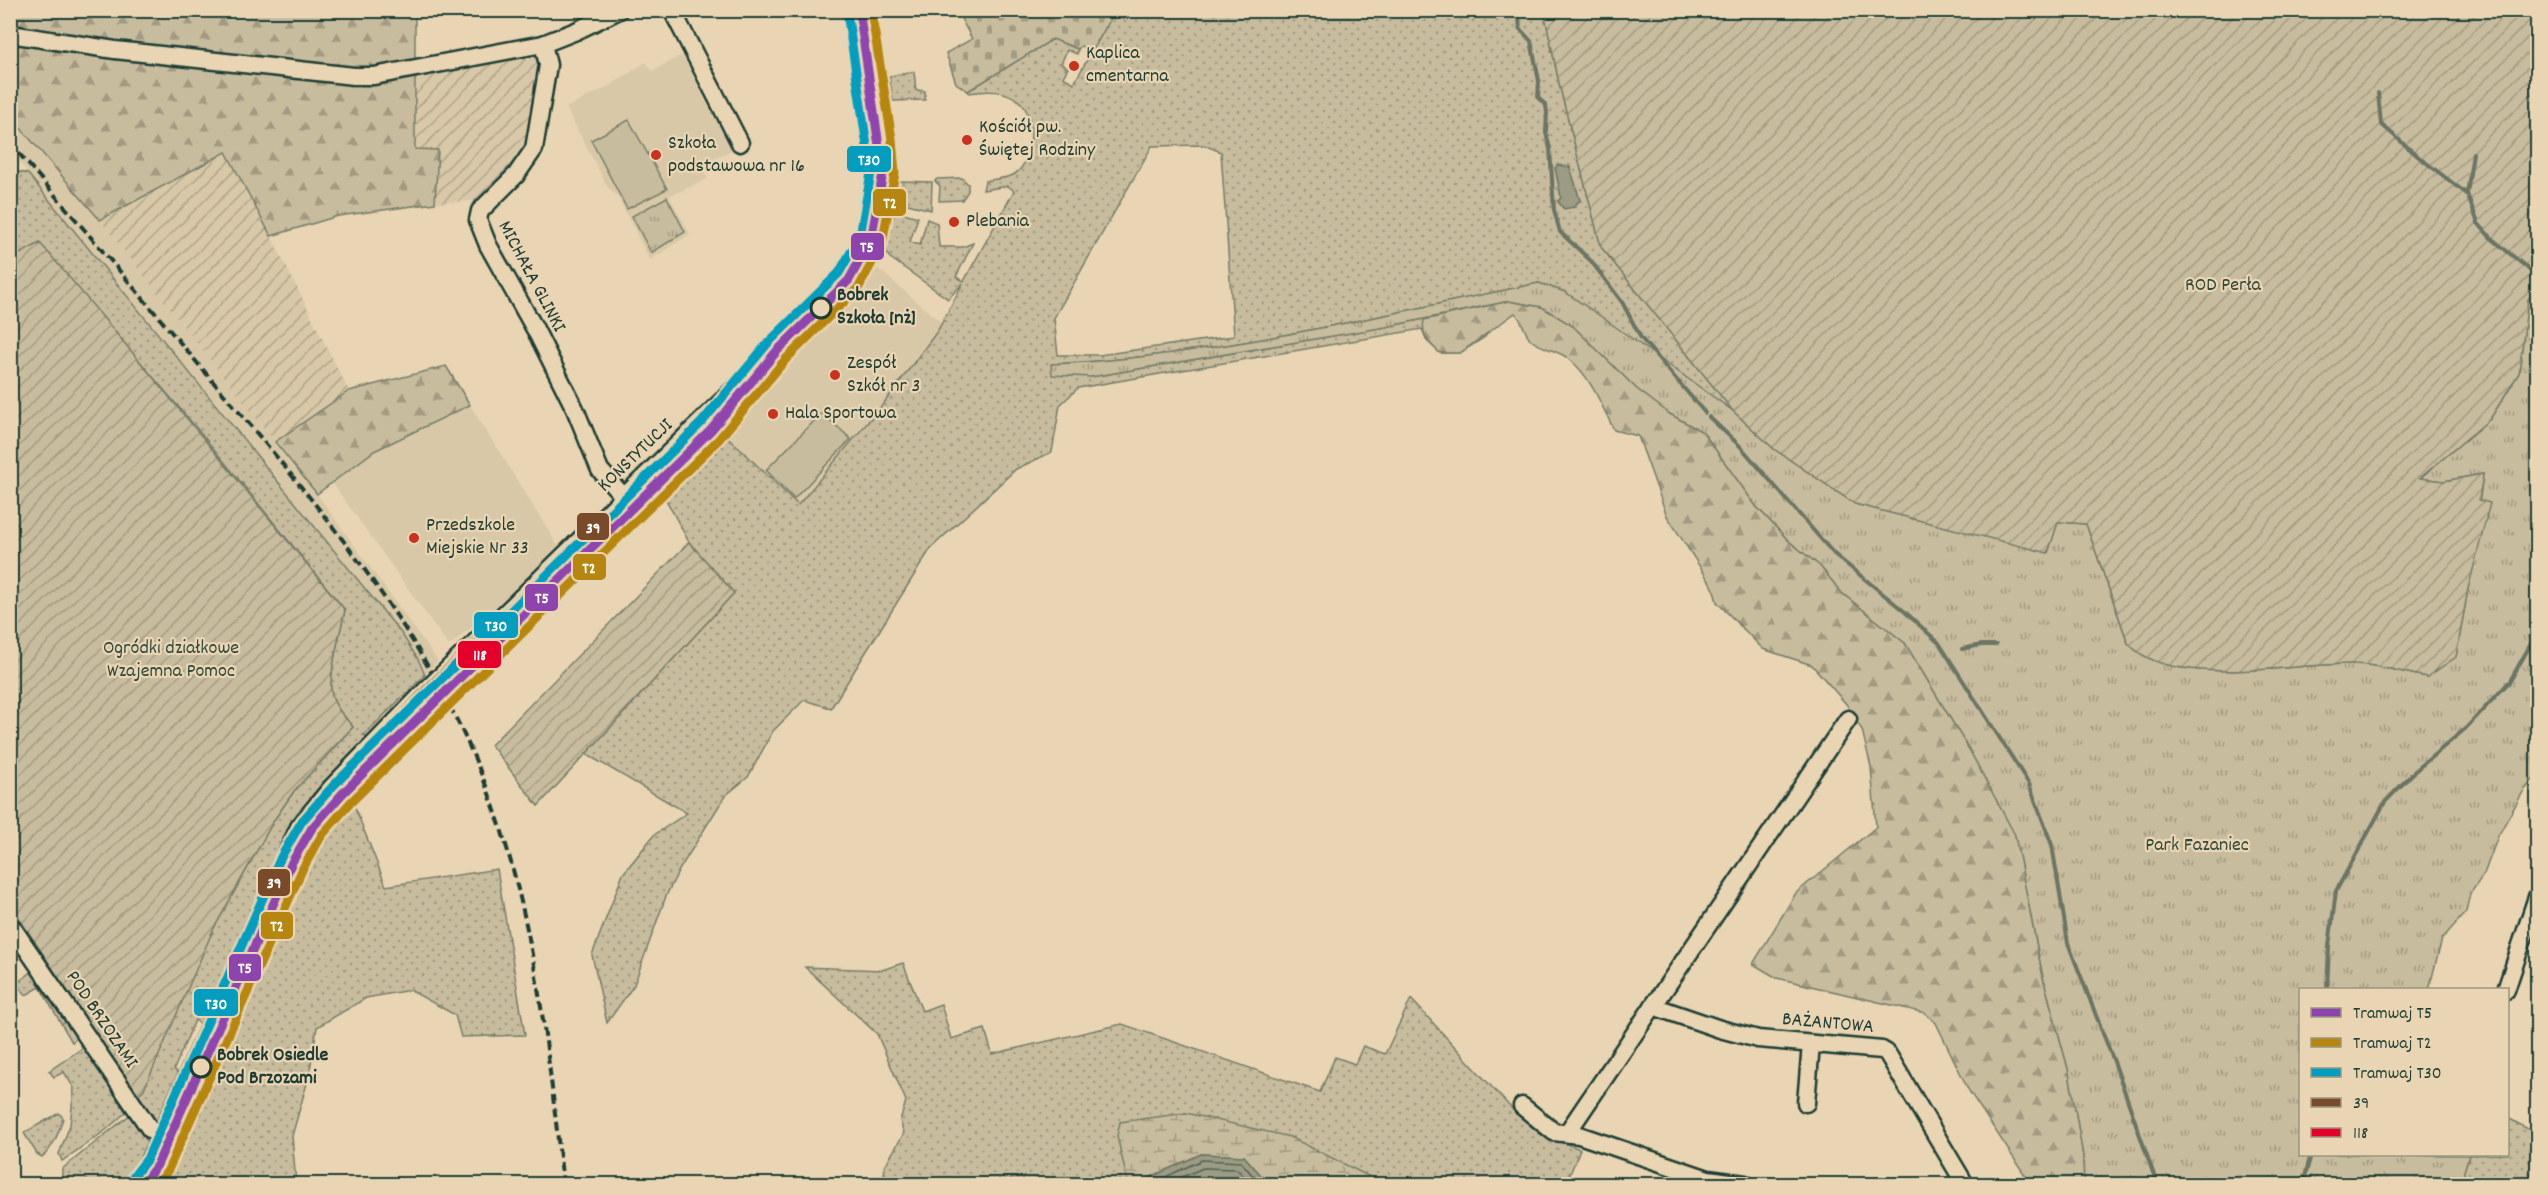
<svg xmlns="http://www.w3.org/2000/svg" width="2548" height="1195" font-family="Dekko,sans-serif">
	<defs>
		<pattern id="industrial-furrows" width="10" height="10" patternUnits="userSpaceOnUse" patternTransform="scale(1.5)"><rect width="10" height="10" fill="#d8c8a8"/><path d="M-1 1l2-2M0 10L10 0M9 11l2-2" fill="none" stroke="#afa48a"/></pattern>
		<pattern id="grass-dots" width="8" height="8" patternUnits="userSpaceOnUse" patternTransform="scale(1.5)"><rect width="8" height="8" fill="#c8bc9e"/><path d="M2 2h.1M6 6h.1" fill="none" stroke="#a29a82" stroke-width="1.8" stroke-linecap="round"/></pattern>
		<pattern id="forest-firs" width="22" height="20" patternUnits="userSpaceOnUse" patternTransform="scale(1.5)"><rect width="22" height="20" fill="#c8bc9e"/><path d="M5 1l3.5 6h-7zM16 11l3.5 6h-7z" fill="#a29a82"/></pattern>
		<pattern id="wetland-marsh" width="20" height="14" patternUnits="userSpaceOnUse" patternTransform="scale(1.5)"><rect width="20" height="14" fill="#c8bc9e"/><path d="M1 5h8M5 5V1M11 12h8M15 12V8" fill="none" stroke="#a29a82"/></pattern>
		<pattern id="cemetery-stones" width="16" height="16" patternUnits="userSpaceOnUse" patternTransform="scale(1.5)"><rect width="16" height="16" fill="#c8bc9e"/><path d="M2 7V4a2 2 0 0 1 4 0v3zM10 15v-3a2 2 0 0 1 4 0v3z" fill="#a29a82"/></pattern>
		<pattern id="park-tufts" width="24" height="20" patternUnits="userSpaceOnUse" patternTransform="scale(1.5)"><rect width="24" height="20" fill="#c8bc9e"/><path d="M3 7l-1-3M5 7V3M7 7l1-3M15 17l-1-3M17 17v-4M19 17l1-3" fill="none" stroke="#a29a82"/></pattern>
		<pattern id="garden-furrows" width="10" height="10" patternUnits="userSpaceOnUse" patternTransform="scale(1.5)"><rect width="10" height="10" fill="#c8bc9e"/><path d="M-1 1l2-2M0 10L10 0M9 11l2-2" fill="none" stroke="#a29a82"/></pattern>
	</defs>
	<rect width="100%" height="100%" fill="#e9d5b3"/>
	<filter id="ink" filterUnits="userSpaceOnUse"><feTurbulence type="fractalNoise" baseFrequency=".0167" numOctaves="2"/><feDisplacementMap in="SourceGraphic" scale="12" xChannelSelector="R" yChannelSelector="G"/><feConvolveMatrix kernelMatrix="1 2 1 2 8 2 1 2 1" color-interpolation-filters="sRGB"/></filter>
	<g filter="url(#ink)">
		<g fill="#d8c8a8">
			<polygon points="682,55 732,150 700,165 708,179 669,196 690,234 650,260 617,196 607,186 566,108 611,85 646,62 652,71"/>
			<polygon points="10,117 100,220 317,494 438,661 425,675 418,659 401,633 11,152"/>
			<polygon points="875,266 942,323 887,399 798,505 717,425"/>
			<polygon points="470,405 558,546 508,596 449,646 331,481 374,451"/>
		</g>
		<g fill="url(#industrial-furrows)">
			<polygon points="543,44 534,149 490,200 435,203 438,150 415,149 414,69"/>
			<polygon points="226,152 271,236 349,391 275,442 100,220"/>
		</g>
		<g fill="url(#grass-dots)" stroke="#747c69" stroke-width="1.5" fill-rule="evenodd">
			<path d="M1115,11H1544L1560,88L1601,247L1733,411L1565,292L1539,283C1380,315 1212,357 1051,364L1091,377L1386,327L1509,301L1485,337L1460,353H1440L1427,341L1422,329L1078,388L1060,405L1052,452L1016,469L931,548L831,708L804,700L773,731L748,777L725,796L679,870L666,896L634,985L607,1023L592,955L623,874L654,835L687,813L586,754L734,593L689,542L652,474L707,417L798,505L884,403L938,330L963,283L948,299L889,257L883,246L896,211L918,217L910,242L920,245L927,219L937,223L939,247H963L973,243L956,277L964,281L1014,191L1008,186L983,190L985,181C993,179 1005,179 1013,175C1033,165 1037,118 1021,103C1007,89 987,90 969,93L968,91L1053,39L1078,49L1077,54L1067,50L1061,64L1068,68L1063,77L1074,83ZM1204,145L1221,152L1234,336L1099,355H1058L1054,318L1152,146Z"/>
			<polygon points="914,72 916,90 925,91 925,100 893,101 889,76"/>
			<path d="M10,170L28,174L401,633L418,659L425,675L364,735L369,739L301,812L285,838L202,1025L195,1020L174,1069L180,1076L159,1121L155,1123L134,1098L213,930L274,820L294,791L353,727C345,717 336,709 332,696C327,679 341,630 345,610L204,437L40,244L11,259Z"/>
			<polygon points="962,178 968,184 968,191 962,200 939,201 940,186 935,181 937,179"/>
			<polygon points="898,181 932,182 931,210 896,201"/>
			<polygon points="333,794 354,805 386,886 497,869 525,1035 461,1037 455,1015 410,990 366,998 317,1027 309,1076 292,1136 296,1184 145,1184 304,831"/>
			<polygon points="903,963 922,1011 941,1004 951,1039 985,1029 992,1054 1122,1024 1320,1092 1335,1057 1355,1064 1363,1046 1385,1054 1411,999 1512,1109 1540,1134 1580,1149 1566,1184 883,1184 885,1166 904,1133 900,1121 906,1101 877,1034 805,967 882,970"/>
			<polygon points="34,970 78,1037 72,1042 40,987 26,995 17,983"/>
			<polygon points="84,1047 126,1112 106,1130 62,1161 59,1154 70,1125 74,1088 64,1072 54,1077 49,1071"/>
			<path d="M59,1113L63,1118C59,1132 54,1147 42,1157L37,1154L24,1133Z"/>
			<polygon points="131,1114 149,1145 131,1184 62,1184 62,1169"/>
			<polygon points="2508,1118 2537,1134 2537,1184 2464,1184 2464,1171 2469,1155 2508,1154"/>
		</g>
		<g fill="url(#forest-firs)" stroke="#747c69" stroke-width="1.5">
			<polygon points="10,11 415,11 415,149 438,150 435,203 338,216 271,236 226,152 100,220 11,117"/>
			<path d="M1509,301L1542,307L1573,326L1637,389L1674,416L1703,432L1756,506L1789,541L1820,566L1842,593L1905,643L1969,749L2015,834L2043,977L2069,1072L2083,1156L2084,1184H2031L1969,1091L1936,1023L1925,1013L1777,978L1753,964L1796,893L1876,827L1871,767L1862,730L1847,705L1812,665L1763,649L1717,602L1713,587L1667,516L1638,436L1614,430C1602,406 1590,375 1569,359C1558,350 1542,349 1531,340C1523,331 1523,320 1515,313L1460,353H1440C1429,343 1421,336 1424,320Z"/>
			<polygon points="446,366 470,405 374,451 317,494 275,442 349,391"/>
		</g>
		<polygon fill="url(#wetland-marsh)" stroke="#747c69" stroke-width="1.5" points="1186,1113 1290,1137 1384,1184 1265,1184 1266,1181 1244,1156 1201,1154 1151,1177 1148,1184 1128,1184 1117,1136 1120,1122"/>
		<polygon fill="url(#cemetery-stones)" stroke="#747c69" stroke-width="1.5" points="957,11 1115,11 1092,51 1081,46 1078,49 1053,39 968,91 956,83 946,53 972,39"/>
		<g fill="url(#park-tufts)" stroke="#747c69" stroke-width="1.5">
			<polygon points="667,197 685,232 651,253 632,216"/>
			<path d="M1539,283L1565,292L1606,320L1733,411L1774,449L1855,504L2048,552L2058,522L2086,524L2128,643C2170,691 2295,662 2354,664C2378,664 2403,673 2427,677L2456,656L2468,589L2483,474L2444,481L2420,478L2490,419L2519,373L2528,299L2537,290V775L2523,792L2498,836L2484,874L2470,894L2466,912L2442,939L2429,989L2300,990V1154L2469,1155L2464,1171V1184H2084L2083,1156L2069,1072L2043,977L2015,835L1969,749L1905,643L1842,593L1820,566L1789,541L1756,506L1703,432L1670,414L1637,389L1573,326L1542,307L1509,301L1386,327L1091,377L1052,375L1051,364C1212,357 1380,315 1539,283Z"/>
		</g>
		<g fill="url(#garden-furrows)" stroke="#747c69" stroke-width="1.5">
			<path d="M1544,11H2537V290L2528,299L2519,373L2490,419L2420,478L2444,481L2483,474L2479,500L2490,503L2468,589L2456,657L2427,677C2403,673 2378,664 2354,664C2295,662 2170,691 2128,643L2086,524L2058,522L2048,553L1855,504L1774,449L1733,411L1601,247L1560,88Z"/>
			<path d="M40,243C144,364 243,488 345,610C341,630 327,679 332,696C336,709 345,717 353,727L294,791L274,820L213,930L160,1053L144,1089L137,1096L11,906L10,259Z"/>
			<polygon points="689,542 734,593 538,806 491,745"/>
		</g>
		<g fill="#c8bc9e" stroke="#747c69" stroke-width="1.5">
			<polygon points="629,120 667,189 627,209 591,140"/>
			<polygon points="822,413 851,439 794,499 766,470"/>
		</g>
		<g fill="#9c9b83" stroke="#6a7563" stroke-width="1.5">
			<polygon points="1558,165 1570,167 1580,200 1574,207 1564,209 1558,202 1561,197 1555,168"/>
			<polygon points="1201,1154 1244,1156 1266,1181 1265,1184 1148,1184 1151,1177"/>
		</g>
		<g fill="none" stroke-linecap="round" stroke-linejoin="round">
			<g stroke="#516354" stroke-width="1.5">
				<polyline points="1154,1184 1157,1181 1202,1160 1241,1162 1260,1184"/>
				<polyline points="1166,1184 1203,1168 1237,1169 1251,1184"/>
			</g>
			<g stroke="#6a7563" stroke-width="4">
				<polyline points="1518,10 1520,29 1531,41 1539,81 1538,98 1546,105 1547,113 1546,132 1550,149 1554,210 1560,232 1591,261 1622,302 1641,338 1705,413"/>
				<polyline points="2378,93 2381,124 2420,158 2467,194"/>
				<polyline points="2473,153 2467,194 2478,223 2490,237 2538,277"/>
				<polyline points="1709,417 1740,446 1834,554 1904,611 1939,643 2029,784 2052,845 2068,943 2116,1067 2157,1184"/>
				<polyline points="1962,649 1981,645 1996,645"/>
				<polyline points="2327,990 2329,946 2336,891 2385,802 2415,771 2466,728 2510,681 2533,640 2538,623"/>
				<polyline points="2303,1184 2311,1154"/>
			</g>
			<defs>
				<g id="minor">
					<polyline points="672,10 740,143"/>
					<polyline points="10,34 115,50 354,76 374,76 543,44 576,31 619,10"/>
					<polyline points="543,44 548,65 534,149 516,175 480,211 478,220 488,245 535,329 575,409 600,470 624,497"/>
					<path d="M449,668L819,306C836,288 853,271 864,249C897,180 868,82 857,10"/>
					<polyline points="10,924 150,1129 161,1135"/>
					<polyline points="2506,990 2538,894"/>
					<polyline points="1653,1006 1720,1029 1758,1039 1882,1050 1887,1053 1965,1184"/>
					<polyline points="1806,1103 1811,1044"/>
					<polyline points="1522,1106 1554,1132 1579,1135 1708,1179 1745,1184"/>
					<polyline points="1567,1133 1848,719"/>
					<polyline points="139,1184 299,827 331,788 426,690"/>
				</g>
			</defs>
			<use href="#minor" stroke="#1f3d34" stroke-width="21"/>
			<use href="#minor" stroke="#e9d5b3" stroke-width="16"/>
			<path stroke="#1f3d34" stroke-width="4" stroke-dasharray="9 4.5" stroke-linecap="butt" d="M10,143C79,223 147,303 215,384C321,508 429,636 488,791C535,917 548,1052 563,1184"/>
			<defs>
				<polyline id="minor-bridge" points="426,690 449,668"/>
			</defs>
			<use href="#minor-bridge" stroke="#1f3d34" stroke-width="21" stroke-linecap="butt"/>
			<use href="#minor-bridge" stroke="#e9d5b3" stroke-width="16"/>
			<defs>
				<path id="bus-1" d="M139,1184L299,827L331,788L426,690L819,306C835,289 854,271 864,249C897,175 870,86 857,10"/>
				<path id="bus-2" d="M152,1184L309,833L340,796L435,698L828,314C845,296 865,277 875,253C908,177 883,89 869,10"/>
			</defs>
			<use href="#bus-1" stroke="#e9d5b3" stroke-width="14"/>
			<use href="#bus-2" stroke="#e9d5b3" stroke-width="14"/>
			<use href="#bus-1" stroke="#7a4b2a" stroke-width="9"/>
			<use href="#bus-2" stroke="#e4002b" stroke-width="9"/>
			<defs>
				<polyline id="tram-1" points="143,1184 157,1165 292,862 312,828 342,794 711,430 777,351 849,280 871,240 883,173 859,10"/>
				<polyline id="tram-2" points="158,1184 168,1170 303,868 322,835 351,802 719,439 786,359 859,287 882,244 895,173 892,139 871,10"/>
				<polyline id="tram-3" points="133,1177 147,1159 281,857 302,821 334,785 702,422 768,343 839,273 860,236 871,173 847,12"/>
			</defs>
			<use href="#tram-1" stroke="#e9d5b3" stroke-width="14"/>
			<use href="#tram-2" stroke="#e9d5b3" stroke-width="14"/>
			<use href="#tram-3" stroke="#e9d5b3" stroke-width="14"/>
			<use href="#tram-1" stroke="#8e44ad" stroke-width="9"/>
			<use href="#tram-2" stroke="#b68610" stroke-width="9"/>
			<use href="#tram-3" stroke="#039ebf" stroke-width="9"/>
		</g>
	</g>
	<g fill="#c8321e" stroke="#e9d5b3" stroke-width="2">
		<circle cx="1074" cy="66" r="6"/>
		<circle cx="967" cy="140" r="6"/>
		<circle cx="656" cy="155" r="6"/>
		<circle cx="954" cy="222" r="6"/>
		<circle cx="835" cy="375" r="6"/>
		<circle cx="773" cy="414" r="6"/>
		<circle cx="414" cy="538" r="6"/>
	</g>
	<g fill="#e9d5b3" stroke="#1f3d34" stroke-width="3">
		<circle cx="821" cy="308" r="10"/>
		<circle cx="201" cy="1067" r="10"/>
	</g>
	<g text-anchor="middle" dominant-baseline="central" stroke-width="4.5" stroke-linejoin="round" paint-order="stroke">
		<g font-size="20" fill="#1f3d34" stroke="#e9d5b3" text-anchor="start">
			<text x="1086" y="54">Kaplica<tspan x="1086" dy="23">cmentarna</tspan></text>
			<text x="979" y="128">Kościół pw.<tspan x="979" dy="23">Świętej Rodziny</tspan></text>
			<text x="668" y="144">Szkoła<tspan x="668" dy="23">podstawowa nr 16</tspan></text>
			<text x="966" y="222">Plebania</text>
			<text x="847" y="364">Zespół<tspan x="847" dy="23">Szkół nr 3</tspan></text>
			<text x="785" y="414">Hala Sportowa</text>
			<text x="426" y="526">Przedszkole<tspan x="426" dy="23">Miejskie Nr 33</tspan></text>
		</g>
		<g font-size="20" fill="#1f3d34" stroke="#e9d5b3">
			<text transform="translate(531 277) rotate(62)">MICHAŁA GLINKI</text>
			<text transform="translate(636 456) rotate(-44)">KONSTYTUCJI</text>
			<text transform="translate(101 1020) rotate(56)">POD BRZOZAMI</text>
			<text transform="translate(1828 1024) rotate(5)">BAŻANTOWA</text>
		</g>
		<g font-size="20" fill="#304a3f" stroke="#e9d5b3">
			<text x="2223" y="286">ROD Perła</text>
			<text x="171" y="649">Ogródki działkowe<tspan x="171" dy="23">Wzajemna Pomoc</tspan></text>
			<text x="2197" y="846">Park Fazaniec</text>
		</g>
		<g font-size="20" font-weight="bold" fill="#1f3d34" stroke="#e9d5b3" text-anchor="start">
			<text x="837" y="296">Bobrek<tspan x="837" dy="23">Szkoła [nż]</tspan></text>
			<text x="217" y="1056">Bobrek Osiedle<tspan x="217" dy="23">Pod Brzozami</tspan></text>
		</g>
	</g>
	<g stroke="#e9d5b3" stroke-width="2">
		<rect x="846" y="145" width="46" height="28" rx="6" fill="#039ebf"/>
		<rect x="872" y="188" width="35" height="29" rx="6" fill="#b68610"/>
		<rect x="850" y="232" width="35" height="29" rx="6" fill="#8e44ad"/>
		<rect x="576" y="512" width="34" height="29" rx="6" fill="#7a4b2a"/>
		<rect x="572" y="553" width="35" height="28" rx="6" fill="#b68610"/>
		<rect x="524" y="583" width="35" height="29" rx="6" fill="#8e44ad"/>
		<rect x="473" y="611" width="46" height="28" rx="6" fill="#039ebf"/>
		<rect x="457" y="640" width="45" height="29" rx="6" fill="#e4002b"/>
		<rect x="257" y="868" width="34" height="29" rx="6" fill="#7a4b2a"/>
		<rect x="260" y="911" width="34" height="29" rx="6" fill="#b68610"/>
		<rect x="228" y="953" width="34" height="29" rx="6" fill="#8e44ad"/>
		<rect x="193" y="988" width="46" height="29" rx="6" fill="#039ebf"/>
	</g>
	<g font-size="16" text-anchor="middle" font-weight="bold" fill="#fff">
		<text x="869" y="165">T30</text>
		<text x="890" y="208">T2</text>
		<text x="867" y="252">T5</text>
		<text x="593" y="533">39</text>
		<text x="589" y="573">T2</text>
		<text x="542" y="603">T5</text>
		<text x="496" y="631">T30</text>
		<text x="480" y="660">118</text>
		<text x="274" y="888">39</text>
		<text x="277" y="931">T2</text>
		<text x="245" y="973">T5</text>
		<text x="216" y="1009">T30</text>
	</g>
	<rect width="2548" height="1195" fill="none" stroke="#e9d5b3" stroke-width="36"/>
	<rect x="18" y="18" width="2512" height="1159" fill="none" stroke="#1f3d34" stroke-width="2" filter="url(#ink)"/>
	<rect x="2299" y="988" width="210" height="168" fill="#e9d5b3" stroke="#989880" stroke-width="1.5"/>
	<rect x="2311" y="1008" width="30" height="9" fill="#8e44ad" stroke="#989880" stroke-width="1.5"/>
	<text x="2353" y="1018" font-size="18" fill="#1f3d34">Tramwaj T5</text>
	<rect x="2311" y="1038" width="30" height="9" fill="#b68610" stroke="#989880" stroke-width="1.5"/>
	<text x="2353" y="1048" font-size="18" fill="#1f3d34">Tramwaj T2</text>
	<rect x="2311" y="1068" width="30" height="9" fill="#039ebf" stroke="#989880" stroke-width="1.5"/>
	<text x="2353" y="1078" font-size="18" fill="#1f3d34">Tramwaj T30</text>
	<rect x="2311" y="1098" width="30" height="9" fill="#7a4b2a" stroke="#989880" stroke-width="1.5"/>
	<text x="2353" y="1108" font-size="18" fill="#1f3d34">39</text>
	<rect x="2311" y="1128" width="30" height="9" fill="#e4002b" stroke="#989880" stroke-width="1.5"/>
	<text x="2353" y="1138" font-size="18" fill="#1f3d34">118</text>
</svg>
